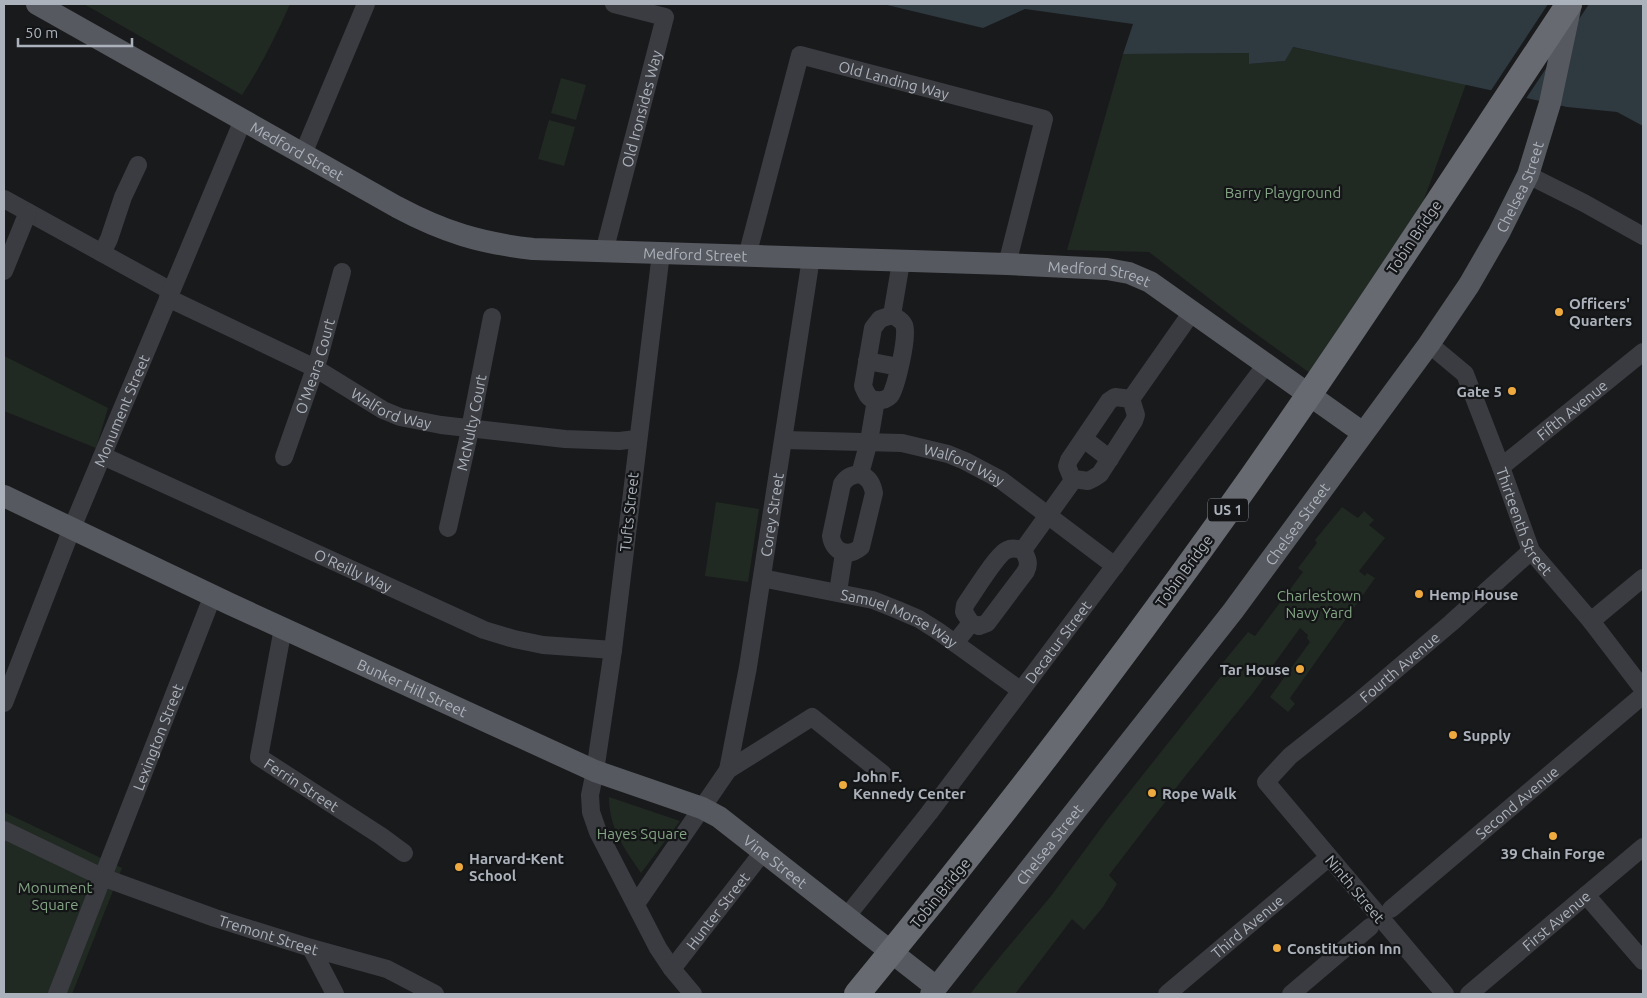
<svg xmlns="http://www.w3.org/2000/svg" width="1647" height="998" font-family="Ubuntu,sans-serif">
	<rect width="100%" height="100%" fill="#191a1c"/>
	<g fill="#212a22">
		<path d="M84,4H290C276,36 261,66 242,95Z"/>
		<polygon points="1292,47 1466,84 1414,227 1318,379 1241,323 1149,252 1067,250 1123,54 1249,53 1250,64 1285,61"/>
		<polygon points="561,78 586,85 576,120 551,113"/>
		<polygon points="549,120 575,127 564,166 538,159"/>
		<polygon points="4,356 108,408 96,448 4,411"/>
		<polygon points="716,502 759,509 748,582 705,576"/>
		<polygon points="1342,507 1358,518 1364,511 1374,520 1369,525 1385,538 1359,571 1365,576 1367,573 1375,578 1290,698 1295,704 1288,712 1270,697 1310,642 1307,638 1308,635 1300,628 1253,693 1186,775 1109,875 1117,884 1103,907 1084,930 1072,919 1015,994 970,994 1003,953 1051,896 1107,820 1226,670 1221,665 1248,632 1255,636 1303,572 1298,568 1317,543 1315,540"/>
		<path d="M609,797L680,821L641,873C624,848 609,828 609,797Z"/>
		<polygon points="4,812 122,868 72,994 4,994"/>
	</g>
	<polygon fill="#2f3940" points="883,4 1643,4 1643,126 1617,112 1567,107 1293,47 1285,61 1249,64 1249,53 1123,54 1133,24 1025,9 983,28"/>
	<polygon fill="#191a1c" points="1548,4 1589,4 1525,100 1490,92"/>
	<g fill="none" stroke-linecap="round" stroke-linejoin="round">
		<g stroke="#3b3c41" stroke-width="18">
			<polyline points="303,154 366,4"/>
			<polyline points="1528,175 1584,203 1643,236"/>
			<polyline points="4,199 171,291"/>
			<path id="s1" d="M604,252L665,17L614,4"/>
			<polyline points="102,253 109,239 123,197 138,165"/>
			<polyline points="661,253 613,650 595,771 590,795 591,812 598,832 658,948 672,969 693,994"/>
			<path id="s2" d="M747,256L800,55L1044,119L1007,264"/>
			<polyline points="4,271 28,212"/>
			<path id="s3" d="M168,298L315,368L383,410L400,417L441,425L565,439L619,441L637,439"/>
			<path d="M892,315C897,318 902,320 904,325C909,333 896,389 890,396C886,400 881,401 875,400C868,399 866,393 863,386L873,328L880,319Z"/>
			<polyline points="892,315 901,262"/>
			<path id="s4" d="M1429,344L1465,374L1501,467L1531,551L1591,621L1643,689"/>
			<polyline points="867,361 899,367"/>
			<polygon points="1115,397 1131,399 1136,415 1134,421 1100,474 1094,478 1088,481 1074,479 1071,476 1067,466 1069,460 1109,401"/>
			<polyline points="1131,399 1192,312"/>
			<polyline points="1084,439 1110,459"/>
			<path id="s5" d="M784,440L902,443L948,454L965,461L1001,480L1115,566"/>
			<path id="s6" d="M103,456L484,630L514,639L543,645L613,650"/>
			<path id="s7" d="M284,457L319,357L342,272"/>
			<path id="s8" d="M1501,467L1643,352"/>
			<path d="M860,474C869,478 872,483 874,493L861,547C848,558 833,552 831,536L842,484C847,477 851,475 860,474L869,441L876,400"/>
			<path id="s9" d="M448,528L468,439L492,317"/>
			<polyline points="1023,550 1074,479"/>
			<path id="s10" d="M762,578L873,600L898,610L919,619L938,631L1020,690"/>
			<polyline points="838,592 844,553"/>
			<polyline points="1591,621 1643,578"/>
			<path id="s11" d="M283,628L259,757L381,836L404,853"/>
			<path d="M955,643L971,623L979,626L987,623L1026,571C1030,563 1027,558 1023,550C1017,549 1013,547 1007,550C997,554 973,594 965,605L964,612L971,623"/>
			<path id="s12" d="M4,703L72,528L243,120"/>
			<path id="s13" d="M728,770L748,667L811,258"/>
			<path id="s14" d="M4,830L102,877L215,918L311,948L387,969L435,994"/>
			<polyline points="1586,895 1643,961"/>
			<polyline points="636,904 728,770 812,717 883,774"/>
			<path id="s15" d="M1391,909L1643,695"/>
			<path id="s16" d="M847,916L929,813L1265,366"/>
			<polyline points="311,948 335,994"/>
			<path id="s17" d="M672,969L763,852"/>
			<path id="s18" d="M57,994L213,595"/>
			<path id="s19" d="M1167,994L1328,858"/>
			<polyline points="1291,994 1370,927"/>
			<path id="s20" d="M1445,994L1266,782L1290,756L1358,702L1451,623L1531,551"/>
			<path id="s21" d="M1469,994L1643,847"/>
		</g>
		<g stroke="#575960" stroke-width="22">
			<path id="s22" d="M37,4L397,207C444,232 480,243 533,249L1007,264L1107,269L1129,273L1150,282L1363,433"/>
			<path id="s23" d="M4,496L230,604L595,771L702,808L719,817L936,987"/>
			<path id="s24" d="M931,994L1233,611L1429,344L1469,285L1499,233L1528,175L1550,103L1571,4"/>
		</g>
		<path stroke="#676a71" stroke-width="26" d="M857,994C995,827 1127,654 1252,477C1361,322 1464,162 1569,4"/>
	</g>
	<g fill="#eea93f" stroke="#141517" stroke-width="2">
		<circle cx="1559" cy="312" r="5"/>
		<circle cx="1512" cy="391" r="5"/>
		<circle cx="1419" cy="594" r="5"/>
		<circle cx="1300" cy="669" r="5"/>
		<circle cx="1453" cy="735" r="5"/>
		<circle cx="843" cy="785" r="5"/>
		<circle cx="1152" cy="793" r="5"/>
		<circle cx="1553" cy="836" r="5"/>
		<circle cx="459" cy="867" r="5"/>
		<circle cx="1277" cy="948" r="5"/>
	</g>
	<g text-anchor="middle" dominant-baseline="central" stroke-width="4.5" stroke-linejoin="round" paint-order="stroke">
		<rect fill="#141517" stroke="#7e838a" stroke-width="1" x="1208" y="498.5" width="40" height="23" rx="4"/>
		<g font-size="14" font-weight="bold" fill="#acb2bb">
			<text x="1228" y="510">US 1</text>
		</g>
		<g font-size="15" fill="#acb2bb" stroke="#141517">
			<text stroke="none"><textPath href="#s2" startOffset="305">Old Landing Way</textPath></text>
			<text stroke="none"><textPath href="#s1" startOffset="148">Old Ironsides Way</textPath></text>
			<text stroke="none"><textPath href="#s22" startOffset="299">Medford Street</textPath></text>
			<text stroke="none"><textPath href="#s24" startOffset="1001">Chelsea Street</textPath></text>
			<text transform="translate(1414 237) rotate(-56)">Tobin Bridge</text>
			<text stroke="none"><textPath href="#s22" startOffset="719">Medford Street</textPath></text>
			<text stroke="none"><textPath href="#s22" startOffset="1124">Medford Street</textPath></text>
			<text stroke="none"><textPath href="#s7" startOffset="96">O'Meara Court</textPath></text>
			<text stroke="none"><textPath href="#s3" startOffset="250">Walford Way</textPath></text>
			<text stroke="none"><textPath href="#s8" startOffset="91">Fifth Avenue</textPath></text>
			<text stroke="none"><textPath href="#s12" startOffset="315">Monument Street</textPath></text>
			<text stroke="none"><textPath href="#s9" startOffset="108">McNulty Court</textPath></text>
			<text stroke="none"><textPath href="#s5" startOffset="184">Walford Way</textPath></text>
			<text transform="translate(629 512) rotate(-84)">Tufts Street</text>
			<text stroke="none"><textPath href="#s13" startOffset="259">Corey Street</textPath></text>
			<text stroke="none"><textPath href="#s4" startOffset="206">Thirteenth Street</textPath></text>
			<text stroke="none"><textPath href="#s24" startOffset="596">Chelsea Street</textPath></text>
			<text stroke="none"><textPath href="#s6" startOffset="275">O'Reilly Way</textPath></text>
			<text transform="translate(1184 571) rotate(-54)">Tobin Bridge</text>
			<text stroke="none"><textPath href="#s10" startOffset="144">Samuel Morse Way</textPath></text>
			<text stroke="none"><textPath href="#s16" startOffset="346">Decatur Street</textPath></text>
			<text stroke="none"><textPath href="#s20" startOffset="454">Fourth Avenue</textPath></text>
			<text stroke="none"><textPath href="#s23" startOffset="451">Bunker Hill Street</textPath></text>
			<text stroke="none"><textPath href="#s18" startOffset="276">Lexington Street</textPath></text>
			<text stroke="none"><textPath href="#s11" startOffset="182">Ferrin Street</textPath></text>
			<text stroke="none"><textPath href="#s15" startOffset="165">Second Avenue</textPath></text>
			<text stroke="none"><textPath href="#s24" startOffset="191">Chelsea Street</textPath></text>
			<text stroke="none"><textPath href="#s23" startOffset="856">Vine Street</textPath></text>
			<text transform="translate(1355 889) rotate(50)">Ninth Street</text>
			<text transform="translate(940 893) rotate(-51)">Tobin Bridge</text>
			<text stroke="none"><textPath href="#s17" startOffset="74">Hunter Street</textPath></text>
			<text stroke="none"><textPath href="#s21" startOffset="114">First Avenue</textPath></text>
			<text stroke="none"><textPath href="#s19" startOffset="105">Third Avenue</textPath></text>
			<text stroke="none"><textPath href="#s14" startOffset="285">Tremont Street</textPath></text>
		</g>
		<g font-size="15" fill="#84a584" stroke="#141517">
			<text x="1283" y="192">Barry Playground</text>
			<text x="1319" y="595">Charlestown<tspan x="1319" dy="17">Navy Yard</tspan></text>
			<text x="642" y="833">Hayes Square</text>
			<text x="55" y="887">Monument<tspan x="55" dy="17">Square</tspan></text>
		</g>
		<g font-size="15" font-weight="bold" fill="#acb2bb" stroke="#141517" text-anchor="start">
			<text x="1569" y="303">Officers'<tspan x="1569" dy="17">Quarters</tspan></text>
			<text x="1502" y="391" text-anchor="end">Gate 5</text>
			<text x="1429" y="594">Hemp House</text>
			<text x="1290" y="669" text-anchor="end">Tar House</text>
			<text x="1463" y="735">Supply</text>
			<text x="853" y="776">John F.<tspan x="853" dy="17">Kennedy Center</tspan></text>
			<text x="1162" y="793">Rope Walk</text>
			<text x="1553" y="853" text-anchor="middle">39 Chain Forge</text>
			<text x="469" y="858">Harvard-Kent<tspan x="469" dy="17">School</tspan></text>
			<text x="1287" y="948">Constitution Inn</text>
		</g>
	</g>
	<rect width="1647" height="998" fill="none" stroke="#acb2bb" stroke-width="10"/>
	<path d="M18 38v8h114v-8" fill="none" stroke="#acb2bb" stroke-width="2.5"/>
	<text x="25" y="38" font-size="15" fill="#acb2bb" stroke="#141517" stroke-width="4" paint-order="stroke">50 m</text>
</svg>
